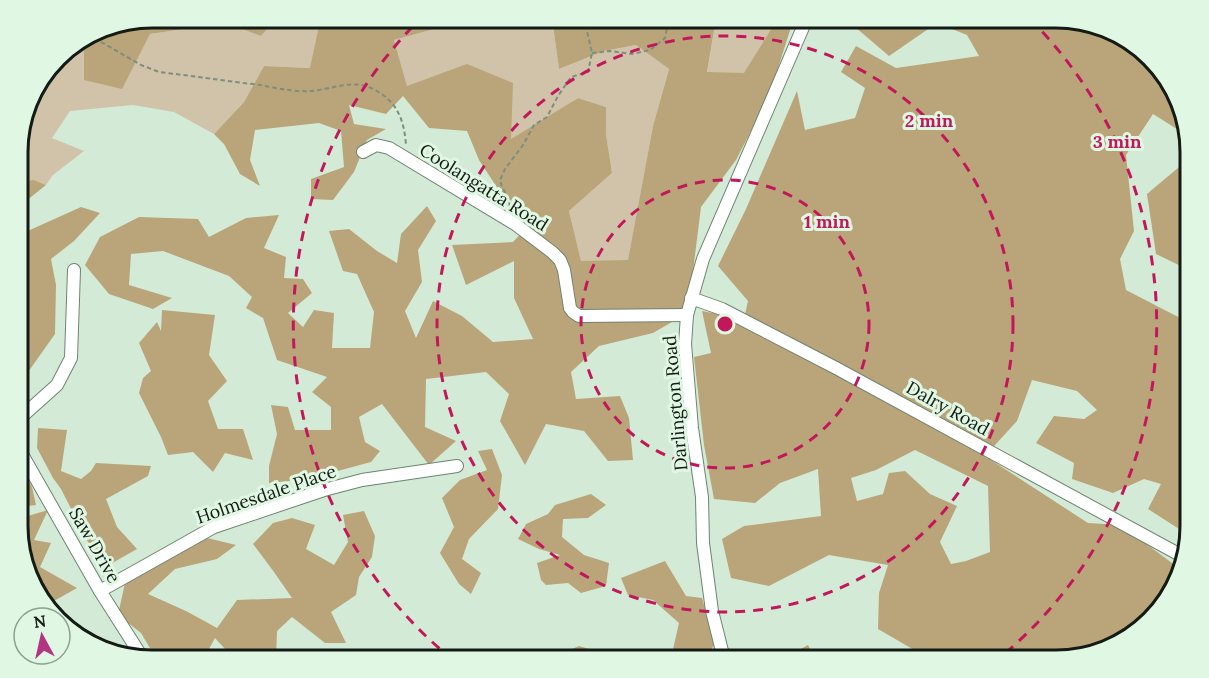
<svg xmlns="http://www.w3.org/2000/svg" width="1209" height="678" font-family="Lora,serif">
	<rect width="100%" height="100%" fill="#d3ebd6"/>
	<g fill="#d0c3a9">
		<polygon points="277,18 315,18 320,21 311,68 264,66 244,102 214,134 174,112 133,105 70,111 52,138 84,151 53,175 46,185 34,180 19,181 19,135 32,93 64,52 69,48 84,47 150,34 226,23 261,36"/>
		<polygon points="465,18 552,18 559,69 604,51 636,45 669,69 653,126 628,261 581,262 569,211 612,173 606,134 606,107 578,98 510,140 467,65 407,87 394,40 466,20"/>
		<polygon points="720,18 778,18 745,73 707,73 716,19"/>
	</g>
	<g fill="#baa57a" fill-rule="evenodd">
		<polygon points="153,18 277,18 261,36 226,23 150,34 122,89 84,80 84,48 69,48 101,28"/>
		<polygon points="315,18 465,18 467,20 394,40 407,86 467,64 513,83 511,139 578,98 606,107 606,134 612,173 569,211 581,261 628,260 653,126 669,69 636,45 604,51 559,69 552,18 720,18 716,19 707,72 744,73 778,18 794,18 769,96 736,160 701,207 693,271 684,315 653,333 599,346 571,372 576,399 620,396 629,418 633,460 608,461 584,431 546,424 525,465 500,421 509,394 486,372 426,379 425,427 456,441 429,465 382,404 359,417 365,442 380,451 371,462 308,479 269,483 269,466 277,434 271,405 288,407 295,430 331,430 331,407 312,392 327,377 277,360 263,318 246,308 252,297 229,276 163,251 131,254 129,285 172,298 153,309 109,294 85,265 100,237 139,217 198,219 209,237 246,218 279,215 264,248 286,257 284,278 303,279 312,293 288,313 303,327 314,310 334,313 332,348 370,348 374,312 357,274 343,271 329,231 349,229 377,251 397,263 401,234 427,206 436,221 418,250 422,282 405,311 416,338 433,301 462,316 493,342 533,339 514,298 514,261 466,285 452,245 513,242 524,230 540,217 502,195 479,160 467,131 429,128 403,96 386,114 349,105 354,124 386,129 367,140 354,172 333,200 311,199 311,179 344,167 341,131 319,123 255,130 250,160 260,186 240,174 224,144 214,134 244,102 264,66 310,68 320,21"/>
		<path d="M847,18H1057L1123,36L1168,78L1188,136L1153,114L1126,155L1134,231L1120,259L1126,290L1186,321H1191L1190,536L1148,509L1161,484L1144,479L1113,493L1072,479L1074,463L1036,443L1054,416L1084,419L1097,410L1077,391L1032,380L1017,421L985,456L1088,523L1121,525L1180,569L1173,592L1138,628L1125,630L1110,646L1065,660H942L928,658L878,629L879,593L888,565L829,555L769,586L731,578L722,539L744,526L821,516L818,469L780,483L755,503L714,499L704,445L694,357L711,353L702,311L744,319L748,301L718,266L746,209L797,91L805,130L855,118L865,88L841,72L856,46L896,68L979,56L967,35L937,23L889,56L848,21ZM915,450L988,486L990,552L966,561L951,564L940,542L957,506L930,494L905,471L889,473L883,494L857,501L851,478L876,470Z"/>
		<polygon points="1191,157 1191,271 1156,254 1147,194"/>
		<polygon points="34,180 46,185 26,201 19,204 19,181"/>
		<polygon points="81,207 100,213 74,241 51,259 56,285 55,334 21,382 19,382 19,241 21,234"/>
		<polygon points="162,310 215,315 209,355 227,381 208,401 218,429 243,429 253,460 225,453 213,472 193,452 168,455 161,437 139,393 143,378 151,371 139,343 157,322 161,331"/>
		<polygon points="38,428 67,430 61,471 81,479 91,471 96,463 151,466 148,476 106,499 117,527 137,549 107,566 88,542 61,489 53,478 37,448"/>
		<polygon points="492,449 502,475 498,509 469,539 462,559 481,573 471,594 459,584 440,553 454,527 442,498 460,480 487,470 478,451"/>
		<polygon points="25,473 32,487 36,505 19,507 19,474"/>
		<polygon points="591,494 606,505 588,518 563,519 562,537 584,555 609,563 606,586 581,593 568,583 546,585 541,580 537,563 560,555 539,549 518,539 526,524 548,514 555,505"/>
		<polygon points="48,510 34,540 51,543 40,567 77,588 54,601 39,596 20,544 21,518"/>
		<polygon points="364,511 375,536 372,557 359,577 356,595 331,612 346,643 325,643 292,617 277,631 276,660 235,660 215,638 203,660 157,660 141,633 118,615 128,569 180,554 195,535 236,545 217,559 175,569 148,594 186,611 217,628 237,600 292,598 274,572 253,544 273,523 292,518 315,525 306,549 334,565 348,542 343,515"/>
		<polygon points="665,561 686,596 702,598 715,644 704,660 662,660 671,658 679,623 653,600 628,595 621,578"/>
		<polygon points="808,645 816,660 781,660"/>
		<polygon points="579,646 627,660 546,660"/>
	</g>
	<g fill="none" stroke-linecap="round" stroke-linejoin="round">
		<defs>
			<g id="minor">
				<polyline points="363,152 376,145 389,148 515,224 552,252 560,260 564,270 570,308 573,312 579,316 687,315"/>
				<polyline points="691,298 722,309 836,368 1184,557"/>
				<polyline points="19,419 57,385 71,358 74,270"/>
				<polyline points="19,449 100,591 142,657"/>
				<polyline points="100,591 214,527 324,490 362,480 457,466"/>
				<polyline points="729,660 722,651 712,611 703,543 702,497 692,428 685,344 687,315 703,259 807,18"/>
			</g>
		</defs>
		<use href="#minor" stroke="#6e8471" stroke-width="14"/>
		<g stroke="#7d8e7f" stroke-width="2" stroke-dasharray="4.5 3" stroke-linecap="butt">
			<path d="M87,37L96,39L141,65L159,72C193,76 226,81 260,85C276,88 294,92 310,91C331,90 353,78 373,89C397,101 404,119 406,145"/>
			<polyline points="592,53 610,51 632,54 650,50 665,38 669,18"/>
			<polyline points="510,207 508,197 502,187 500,180 505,169 523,145 534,125 547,117 558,96 571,77 588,72 592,53 584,18"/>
		</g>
		<use href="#minor" stroke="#fff" stroke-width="12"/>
	</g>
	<g fill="none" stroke="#c2185b" stroke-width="3" stroke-dasharray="10 8">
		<circle cx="725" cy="324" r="144"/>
		<circle cx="725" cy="324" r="288"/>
		<path d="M453 660A432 432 0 0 1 420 19M1030 19A432 432 0 0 1 997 660"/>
	</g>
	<g text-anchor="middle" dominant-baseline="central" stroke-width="6" stroke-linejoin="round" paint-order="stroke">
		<g font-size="18" fill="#131b14" stroke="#e0f8e3">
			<text transform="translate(484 187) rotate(32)">Coolangatta Road</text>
			<text transform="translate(675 403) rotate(-95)">Darlington Road</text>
			<text transform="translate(948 408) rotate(29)">Dalry Road</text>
			<text transform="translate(266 494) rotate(-19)">Holmesdale Place</text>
			<text transform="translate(95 545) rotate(60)">Saw Drive</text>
		</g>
	</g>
	<path d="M0 0H1209V678H0ZM152 28H1056A124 124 0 0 1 1180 152V526A124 124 0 0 1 1056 650H152A124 124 0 0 1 28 526V152A124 124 0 0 1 152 28Z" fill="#e0f8e3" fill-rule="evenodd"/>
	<path fill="none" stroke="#131b14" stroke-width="3" d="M152 28H1056A124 124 0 0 1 1180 152V526A124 124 0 0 1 1056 650H152A124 124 0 0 1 28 526V152A124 124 0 0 1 152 28Z"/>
	<circle cx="725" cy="324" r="9" fill="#c2185b" stroke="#e0f8e3" stroke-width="3"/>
	<g font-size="18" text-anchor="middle" font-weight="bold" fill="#c2185b" stroke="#e0f8e3" stroke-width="6" stroke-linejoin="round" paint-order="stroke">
		<text x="929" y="127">2 min</text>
		<text x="1117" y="148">3 min</text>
		<text x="827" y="228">1 min</text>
	</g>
	<g transform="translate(42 636) rotate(352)"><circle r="28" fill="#e0f8e3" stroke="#8ea090" stroke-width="1.5"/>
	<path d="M0-4.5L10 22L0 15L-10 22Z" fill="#b33482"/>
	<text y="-9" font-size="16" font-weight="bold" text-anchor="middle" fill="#131b14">N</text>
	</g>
</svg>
